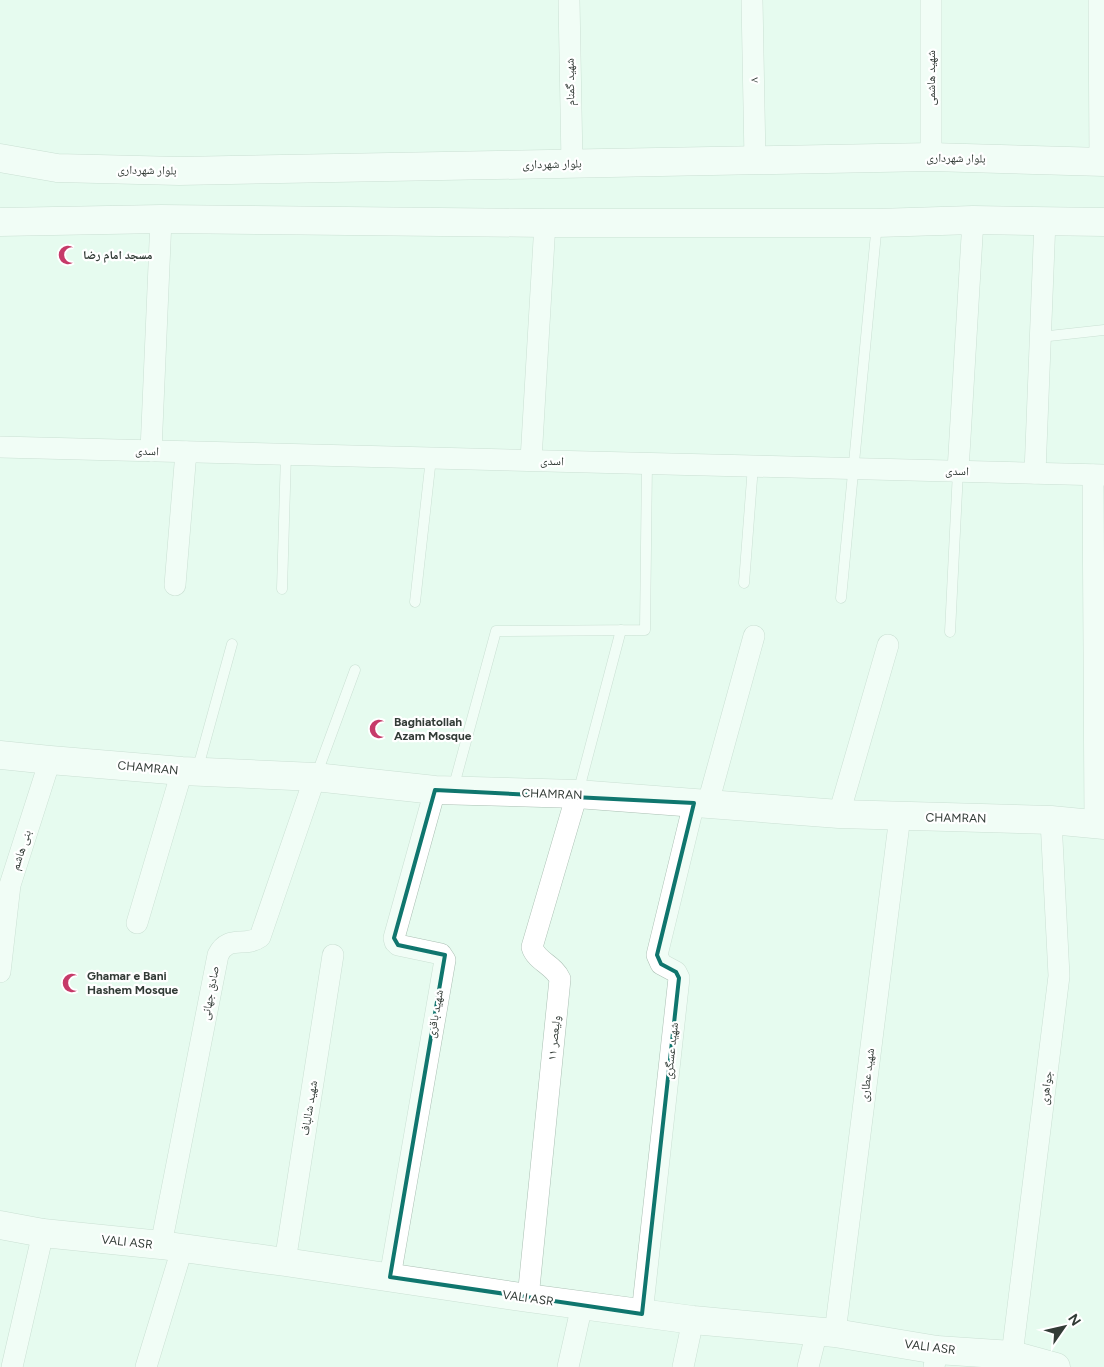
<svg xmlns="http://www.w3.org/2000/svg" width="1104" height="1367" font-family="Figtree,'Noto Naskh Arabic',sans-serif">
	<rect width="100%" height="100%" fill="#e6fbef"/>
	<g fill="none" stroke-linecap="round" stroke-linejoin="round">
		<defs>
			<g id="lane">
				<polyline points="1040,337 1104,330"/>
				<polyline points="744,583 753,466"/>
				<polyline points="282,589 286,454"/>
				<polyline points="841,598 877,223"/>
				<polyline points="415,602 431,458"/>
				<polyline points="950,632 958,471"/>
				<polyline points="197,771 232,644"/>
				<polyline points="316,776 355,670"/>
				<polyline points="453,789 496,631 645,630 647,463"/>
				<polyline points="578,793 621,630"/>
			</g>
			<g id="street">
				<polyline points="569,0 572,163"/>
				<polyline points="752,0 755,160"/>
				<polyline points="931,0 931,157"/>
				<polyline points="1099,0 1100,162"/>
				<polyline points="0,447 1104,475"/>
				<polyline points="151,451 161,219"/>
				<polyline points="531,460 545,223"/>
				<polyline points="958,471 973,220"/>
				<polyline points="1035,473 1045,220"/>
				<polyline points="1093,475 1095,825"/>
				<polyline points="175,585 186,452"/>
				<polyline points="708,803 754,636"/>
				<polyline points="839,814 888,645"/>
				<polyline points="137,923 182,771"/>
				<polyline points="0,972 10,885 50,760"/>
				<path d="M161,1245L218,955C228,934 245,948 260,937L315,777"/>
				<polyline points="285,1262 333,955"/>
				<polyline points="390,1277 445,960 441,954 398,945 395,942 394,938 435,790"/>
				<path d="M528,1298L560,979C554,965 536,961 532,947L577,794"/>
				<polyline points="642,1314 679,978 676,972 661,964 657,955 694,803"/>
				<polyline points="835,1333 900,816"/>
				<polyline points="1012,1355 1059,976 1051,820"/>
				<polyline points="12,1367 43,1233"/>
				<polyline points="146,1367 182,1249"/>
				<polyline points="568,1367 582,1305"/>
				<polyline points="683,1367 693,1320"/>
				<polyline points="808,1367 817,1331"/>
				<polyline points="934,1367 937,1350"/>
			</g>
			<g id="secondary">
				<polyline points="0,158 57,168 179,171 931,157 1104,162"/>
				<polyline points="0,222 161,219 545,223 877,223 973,220 1104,222"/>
				<polyline points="0,755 50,760 182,771 315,777 435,790 577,794 839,814 1051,820 1104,825"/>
				<polyline points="0,1225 43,1233 161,1245 285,1262 528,1298 693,1320 835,1333 937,1350 1012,1355 1056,1367"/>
			</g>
		</defs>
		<use href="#lane" stroke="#aabfb3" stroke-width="11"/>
		<use href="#street" stroke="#aabfb3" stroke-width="22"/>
		<use href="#secondary" stroke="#aabfb3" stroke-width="29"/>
		<use href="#lane" stroke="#fff" stroke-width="10"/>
		<use href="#street" stroke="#fff" stroke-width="21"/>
		<use href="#secondary" stroke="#fff" stroke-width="28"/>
	</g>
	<path d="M0 0H1104V1367H0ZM435,790L694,803L657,955L661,964L676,972L679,978L642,1314L390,1277L445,955L398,945L394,938Z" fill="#e6fbef" fill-opacity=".55" fill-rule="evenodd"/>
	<path fill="none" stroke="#0f766e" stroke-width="4" stroke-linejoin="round" d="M435,790L694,803L657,955L661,964L676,972L679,978L642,1314L390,1277L445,955L398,945L394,938Z"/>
	<defs>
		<symbol id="mosque-bare" viewBox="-9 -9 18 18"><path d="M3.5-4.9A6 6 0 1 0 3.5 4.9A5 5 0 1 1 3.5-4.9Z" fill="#c63a69" stroke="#fff" stroke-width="2.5" paint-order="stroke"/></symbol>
	</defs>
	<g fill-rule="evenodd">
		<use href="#mosque-bare" x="54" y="241" width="28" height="28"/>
		<use href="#mosque-bare" x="365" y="715" width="28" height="28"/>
		<use href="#mosque-bare" x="58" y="969" width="28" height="28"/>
	</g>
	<g text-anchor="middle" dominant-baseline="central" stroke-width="4.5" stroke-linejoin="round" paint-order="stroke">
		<g font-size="12" fill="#323b36" stroke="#fff">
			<text transform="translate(931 78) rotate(-90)">شهید هاشمی</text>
			<text transform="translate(754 80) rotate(-91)">۸</text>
			<text transform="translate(570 82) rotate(-91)">شهید گمنام</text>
			<text transform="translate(956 158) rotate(1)">بلوار شهرداری</text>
			<text transform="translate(552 164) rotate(-1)">بلوار شهرداری</text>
			<text transform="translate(147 170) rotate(1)">بلوار شهرداری</text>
			<text transform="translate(147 451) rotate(2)">اسدی</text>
			<text transform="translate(552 461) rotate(1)">اسدی</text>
			<text transform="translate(957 471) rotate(1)">اسدی</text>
			<text transform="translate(148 768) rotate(5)">CHAMRAN</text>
			<text transform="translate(552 794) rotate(2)">CHAMRAN</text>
			<text transform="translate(956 818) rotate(1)">CHAMRAN</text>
			<text transform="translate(21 850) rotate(-72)">بنی هاشم</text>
			<text transform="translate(210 993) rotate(-79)">صادق جهانی</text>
			<text transform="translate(435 1014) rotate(-80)">شهید باقری</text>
			<text transform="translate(554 1038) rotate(-84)">ولیعصر ۱۱</text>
			<text transform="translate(671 1051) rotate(-84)">شهید عسگری</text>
			<text transform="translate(867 1075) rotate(-83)">شهید عطاری</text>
			<text transform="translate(1046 1088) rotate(-83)">جواهری</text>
			<text transform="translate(309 1108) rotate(-81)">شهید شالباف</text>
			<text transform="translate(127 1242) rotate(6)">VALI ASR</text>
			<text transform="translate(528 1298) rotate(8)">VALI ASR</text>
			<text transform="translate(930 1347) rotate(7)">VALI ASR</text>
		</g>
		<g font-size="12" font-weight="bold" fill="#323b36" stroke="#fff" text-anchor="start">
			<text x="83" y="255">مسجد امام رضا</text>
			<text x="394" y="722">Baghiatollah<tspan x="394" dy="14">Azam Mosque</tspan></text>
			<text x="87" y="976">Ghamar e Bani<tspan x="87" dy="14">Hashem Mosque</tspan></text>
		</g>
	</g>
	<g transform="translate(1064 1327) rotate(56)" stroke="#ffffff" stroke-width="4" paint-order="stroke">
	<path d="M0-4L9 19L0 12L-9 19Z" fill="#323b36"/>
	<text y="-8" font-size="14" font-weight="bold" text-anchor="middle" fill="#323b36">N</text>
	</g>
</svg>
